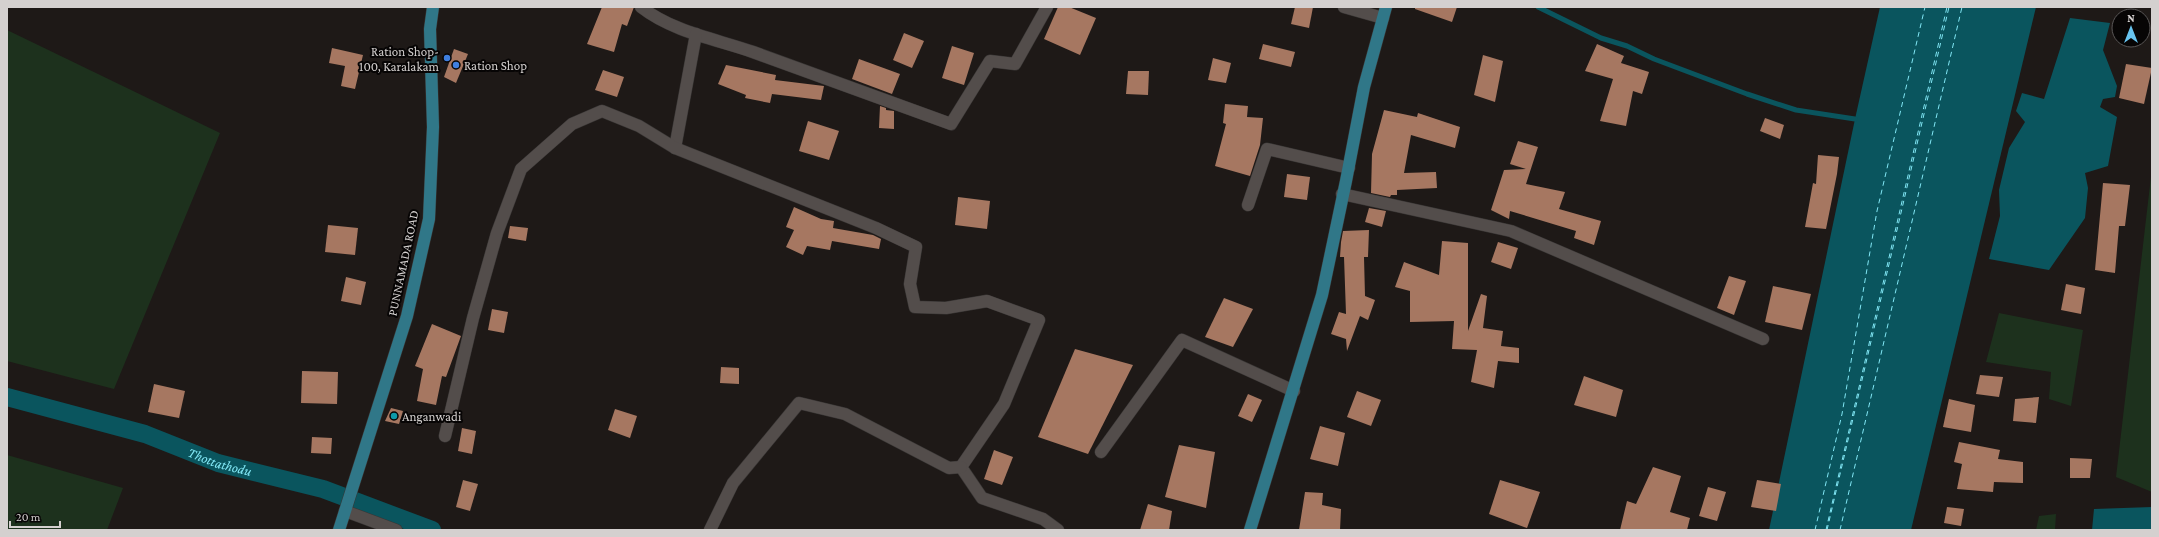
<svg xmlns="http://www.w3.org/2000/svg" width="2159" height="537" font-family="'Crimson Pro',serif">
	<rect width="100%" height="100%" fill="#1e1917"/>
	<g fill="#1d311d">
		<polygon points="7,30 220,133 114,389 7,361"/>
		<polygon points="2152,168 2152,492 2116,477"/>
		<polygon points="1999,313 2083,330 2071,406 2049,399 2051,372 1986,362"/>
		<polygon points="7,455 123,488 107,530 7,530"/>
		<polygon points="2056,514 2055,530 2036,530 2039,516"/>
	</g>
	<g fill="#0a555e">
		<polygon points="1880,7 2036,7 1911,530 1769,530 1855,119"/>
		<polygon points="2070,18 2110,23 2103,50 2117,86 2115,97 2103,99 2100,107 2117,117 2108,166 2085,173 2088,188 2085,218 2049,270 1989,259 2000,216 1999,190 2009,148 2025,122 2016,111 2022,93 2044,99"/>
		<polygon points="2152,507 2152,530 2092,530 2094,509"/>
	</g>
	<g fill="none" stroke-linecap="round" stroke-linejoin="round">
		<polyline stroke="#0a555e" stroke-width="5" points="1538,7 1601,38 1627,46 1654,59 1747,94 1796,110 1855,119"/>
		<path stroke="#0a555e" stroke-width="18" id="s1" d="M7,397L145,434L218,463L323,489L432,530"/>
		<g stroke="#82e8f6" stroke-width="1" stroke-dasharray="5 4" stroke-linecap="butt">
			<polyline points="1815,530 1842,414 1877,211 1925,7"/>
			<polyline points="1826,530 1947,7"/>
			<polyline points="1827,530 1949,7"/>
			<polyline points="1840,530 1962,7"/>
		</g>
	</g>
	<g fill="#a67761">
		<polygon points="602,7 634,7 627,26 622,24 614,52 587,44"/>
		<polygon points="1058,7 1069,7 1096,18 1080,55 1044,39"/>
		<polygon points="1295,7 1313,7 1309,28 1291,24"/>
		<polygon points="1415,7 1457,7 1452,22 1415,9"/>
		<polygon points="904,33 924,41 912,68 893,60"/>
		<polygon points="1263,44 1295,52 1291,67 1259,59"/>
		<polygon points="1597,44 1624,56 1621,63 1649,72 1642,94 1633,91 1626,126 1600,121 1613,79 1585,71"/>
		<polygon points="952,46 974,53 964,85 942,78"/>
		<polygon points="332,48 363,55 355,89 341,86 345,66 329,63"/>
		<polygon points="454,49 468,54 456,83 444,77"/>
		<polygon points="1483,55 1503,61 1495,102 1474,95"/>
		<polygon points="1213,58 1231,63 1226,83 1208,80"/>
		<polygon points="859,59 900,74 892,94 852,79"/>
		<polygon points="2126,64 2152,68 2144,104 2119,98"/>
		<polygon points="726,65 776,75 775,80 824,86 821,100 772,94 770,103 745,98 746,95 718,84"/>
		<polygon points="603,70 624,77 617,97 595,90"/>
		<polygon points="1128,71 1149,71 1148,95 1126,94"/>
		<polygon points="1225,104 1248,106 1247,117 1263,118 1260,145 1250,176 1215,166 1226,124 1223,123"/>
		<polygon points="880,106 886,108 886,110 894,111 894,129 879,128"/>
		<polygon points="1384,110 1417,117 1418,113 1460,127 1455,148 1411,135 1404,173 1436,172 1437,188 1397,190 1397,195 1391,195 1390,197 1371,193 1372,154"/>
		<polygon points="1765,118 1784,125 1780,139 1760,131"/>
		<polygon points="808,121 839,131 829,160 799,151"/>
		<polygon points="1518,141 1538,147 1526,184 1565,192 1559,209 1601,221 1594,245 1574,238 1576,231 1510,211 1509,219 1491,210 1504,170 1526,169 1510,164"/>
		<polygon points="1818,155 1839,157 1837,174 1826,229 1805,227 1813,183 1816,184"/>
		<polygon points="1287,174 1310,177 1307,200 1284,197"/>
		<polygon points="2103,183 2130,185 2125,226 2119,226 2115,273 2095,270"/>
		<polygon points="958,197 990,201 987,229 955,225"/>
		<polygon points="794,207 821,219 834,221 833,228 873,235 881,239 879,249 832,241 830,250 807,246 803,255 786,247 794,230 786,227"/>
		<polygon points="1369,208 1386,211 1382,227 1365,222"/>
		<polygon points="328,225 358,228 355,255 325,252"/>
		<polygon points="510,226 528,228 526,241 508,238"/>
		<polygon points="1369,230 1368,257 1364,257 1365,296 1375,300 1368,320 1360,316 1347,351 1346,339 1331,334 1339,312 1346,314 1344,257 1340,257 1341,242 1343,231"/>
		<polygon points="1442,241 1468,243 1468,331 1481,294 1487,296 1483,328 1503,331 1501,346 1519,348 1519,363 1498,361 1494,388 1471,382 1477,350 1452,349 1454,321 1410,322 1410,291 1395,287 1404,262 1439,275"/>
		<polygon points="1498,242 1518,248 1511,269 1491,262"/>
		<polygon points="1729,276 1746,281 1734,315 1717,308"/>
		<polygon points="346,277 366,282 361,305 341,301"/>
		<polygon points="2066,284 2085,288 2081,314 2061,310"/>
		<polygon points="1773,286 1811,294 1802,330 1765,322"/>
		<polygon points="1224,298 1253,309 1233,347 1205,337"/>
		<polygon points="492,309 508,312 504,333 488,330"/>
		<polygon points="432,324 461,336 446,377 442,376 436,405 417,401 423,369 415,366"/>
		<polygon points="1075,349 1133,365 1088,454 1038,437"/>
		<polygon points="721,367 739,368 739,384 720,383"/>
		<polygon points="302,371 338,372 337,404 301,403"/>
		<polygon points="1980,375 2003,377 1999,397 1976,394"/>
		<polygon points="1584,376 1623,390 1616,417 1574,405"/>
		<polygon points="154,384 185,391 179,418 148,412"/>
		<polygon points="1357,391 1381,400 1371,426 1347,417"/>
		<polygon points="1248,394 1262,400 1252,422 1238,416"/>
		<polygon points="2039,397 2036,423 2013,421 2015,399"/>
		<polygon points="1949,399 1975,405 1971,432 1943,427"/>
		<polygon points="391,408 403,411 399,424 385,421"/>
		<polygon points="615,409 637,416 630,438 608,430"/>
		<polygon points="1320,426 1345,433 1338,466 1310,459"/>
		<polygon points="462,428 476,431 472,454 458,451"/>
		<polygon points="312,437 332,438 331,454 311,453"/>
		<polygon points="1959,442 2000,450 1998,459 2023,462 2023,483 1994,482 1993,492 1957,489 1962,464 1954,462"/>
		<polygon points="1179,445 1215,452 1206,508 1165,497"/>
		<polygon points="994,450 1013,457 1002,485 984,479"/>
		<polygon points="2070,458 2092,459 2090,478 2070,478"/>
		<polygon points="1653,467 1681,476 1670,512 1690,518 1687,530 1620,530 1627,501 1636,504"/>
		<polygon points="463,480 478,484 470,511 456,507"/>
		<polygon points="1500,480 1540,492 1527,528 1489,514"/>
		<polygon points="1757,480 1781,484 1776,511 1751,507"/>
		<polygon points="1708,487 1726,492 1717,521 1699,516"/>
		<polygon points="1305,492 1323,493 1322,505 1341,509 1340,530 1299,530"/>
		<polygon points="1148,504 1172,511 1169,530 1140,530"/>
		<polygon points="1947,507 1964,509 1961,526 1944,523"/>
	</g>
	<g fill="none" stroke-linecap="round" stroke-linejoin="round">
		<defs>
			<g id="minor">
				<path d="M641,7C673,32 716,39 753,52C819,76 885,100 951,124L990,61L1015,64L1047,7"/>
				<polyline points="1344,7 1383,18"/>
				<polyline points="675,148 696,34"/>
				<polyline points="1342,194 1511,231 1763,339"/>
				<polyline points="1248,205 1267,149 1349,168"/>
				<polyline points="445,436 473,318 497,233 521,169 572,124 602,111 639,126 675,148 876,228 916,247 910,284 915,307 946,308 987,301 1039,320 1004,404 961,467 982,498 1043,519 1058,530"/>
				<polyline points="1101,452 1182,340 1294,391"/>
				<polyline points="345,511 396,530"/>
				<polyline points="710,530 733,483 799,403 845,414 949,468 961,467"/>
			</g>
			<g id="major">
				<polyline points="339,530 407,316 429,219 433,127 430,29 433,7"/>
				<polyline points="1250,530 1322,295 1346,181 1364,87 1386,7"/>
			</g>
		</defs>
		<use href="#minor" stroke="#393635" stroke-width="13"/>
		<use href="#major" stroke="#393635" stroke-width="13"/>
		<use href="#minor" stroke="#534d4b" stroke-width="12"/>
		<use href="#major" stroke="#307788" stroke-width="12"/>
	</g>
	<g fill="#3f7fe0" stroke="#070505" stroke-width="1.5">
		<circle cx="447" cy="58" r="4"/>
		<circle cx="456" cy="65" r="4"/>
	</g>
	<circle fill="#0f9aa8" stroke="#070505" stroke-width="1.5" cx="394" cy="416" r="4"/>
	<g text-anchor="middle" dominant-baseline="central" stroke-width="4" stroke-linejoin="round" paint-order="stroke">
		<g font-size="13" fill="#d4d0cf" stroke="#070505" text-anchor="start">
			<text x="439" y="51" text-anchor="end">Ration Shop-<tspan x="439" dy="15">100, Karalakam</tspan></text>
			<text x="464" y="65">Ration Shop</text>
			<text x="402" y="416">Anganwadi</text>
		</g>
		<g font-size="13" fill="#d4d0cf" stroke="#070505">
			<text transform="translate(403 263) rotate(-78)">PUNNAMADA ROAD</text>
		</g>
		<g font-size="14" font-style="italic" fill="#82e8f6" stroke="#070505">
			<text stroke="none"><textPath href="#s1" startOffset="223">Thottathodu</textPath></text>
		</g>
	</g>
	<rect width="2159" height="537" fill="none" stroke="#d4d0cf" stroke-width="16"/>
	<g transform="translate(2131 28)"><circle r="19" fill="#070505" stroke="#595656"/>
	<path d="M0-3L7 15L0 10L-7 15Z" fill="#68c4f0"/>
	<text y="-6" font-size="11" font-weight="bold" text-anchor="middle" fill="#d4d0cf">N</text>
	</g>
	<path d="M10 521v6h50v-6" fill="none" stroke="#d4d0cf" stroke-width="2"/>
	<text x="16" y="521" font-size="12" fill="#d4d0cf" stroke="#070505" stroke-width="3" paint-order="stroke">20 m</text>
</svg>
